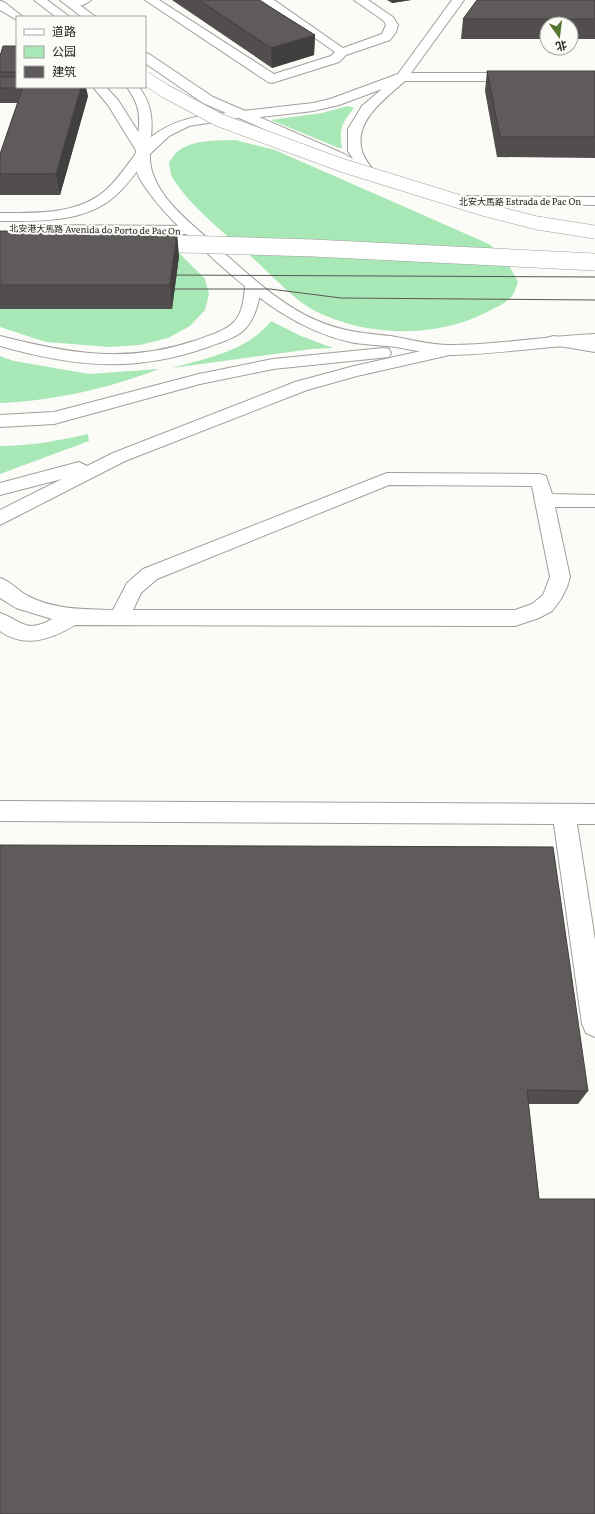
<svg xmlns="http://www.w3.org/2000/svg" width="595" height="1514" font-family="Literata,'Noto Sans SC',serif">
	<rect width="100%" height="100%" fill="#fbfbf8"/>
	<g fill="#a7e8b6">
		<path d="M348,106L354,108C342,123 339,128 342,148H339L271,120L322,113Z"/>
		<path d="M235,140L275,150L489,244L504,256L518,282C516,286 515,292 512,296C507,303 495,308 487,312C439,337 376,337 326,316C298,305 277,280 255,260C228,236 191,208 172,177C170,173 170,167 169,162C172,159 174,154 177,152C192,139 217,141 235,140Z"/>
		<polygon points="0,237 170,244 205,279 209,294 205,310 190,326 168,338 140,345 110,347 46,342 0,327"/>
		<path d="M271,321L301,336L333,348L312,349L172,368C207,358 248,351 271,321Z"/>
		<path d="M0,356L14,361L89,374L159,369C110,388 53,401 0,403Z"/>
		<path d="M88,434L89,441L0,474V446C30,446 58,441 88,434Z"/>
	</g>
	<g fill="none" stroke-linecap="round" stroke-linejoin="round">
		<defs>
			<g id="minor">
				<path d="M73,0H91C86,5 75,8 68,6L66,4Z"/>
				<polygon points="145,0 159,0 274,74 331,56 335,52 261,0 274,0 343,48 382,34 386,25 384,21 354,0 368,0 393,17 398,25 396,32 390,40 346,55 339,62 272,83 268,82"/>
				<path d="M452,0H464L411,73H516L522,77L516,81H405C386,98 353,121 362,151C364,159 372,168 377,175L375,178H365L348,151V129L362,106L382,89L339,105L313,111L243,119L237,115L243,111L313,103L330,99L398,74Z"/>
				<polygon points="0,1 4,2 23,17 17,17 17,20 0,10"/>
				<path d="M93,87H106L118,100L151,152L149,155C138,169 129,184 115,196C85,223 39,221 0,221V213C36,213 77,215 106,190C118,179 127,165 137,152L108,105Z"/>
				<polygon points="450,196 595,197 595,205 445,203 443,200 445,197"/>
				<polygon points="38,225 190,226 195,227 197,230 195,233 190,234 33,232 31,229 33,226"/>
				<path d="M253,281L258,283L261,286C259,302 256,316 246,328C237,338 221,342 208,347C134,373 74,367 0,346V336C71,354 127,364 197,340C210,335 226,331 235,321C243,311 244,298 245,286L248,283Z"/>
				<polygon points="553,336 595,342 595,352 547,344 545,341 547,338"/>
				<polygon points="448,345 454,346 456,350 454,354 357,376 307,390 125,461 0,525 0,510 62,479 0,495 0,483 79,462 87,466 113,453 295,382 354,366"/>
				<polygon points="383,348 389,349 391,353 389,357 273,369 200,384 54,424 0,427 0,415 54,412 199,374 273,359"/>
				<path d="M387,473L540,474L546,476L552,494L595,495V507H555L570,577L567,587L561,599L552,611L539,618L515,626L75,625C52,639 25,649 0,631V613C23,621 25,634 52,619L16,608L0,598V578C11,581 18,591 28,596C55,610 84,609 113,610L127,583L143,569ZM389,485L532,486L550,577L543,595L532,604L515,610H133L141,593L157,579Z"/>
				<polygon points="0,801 595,804 595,824 577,824 595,940 595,1037 586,1033 582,1024 554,824 0,821"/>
			</g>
			<g id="major">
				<polygon points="34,0 47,0 70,17 56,17"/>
				<polygon points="60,0 73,0 96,17 82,17"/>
				<path d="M145,53L149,54L213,97L344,154L369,168L371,171L369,174H359L334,160L239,118L189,126L169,136L150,154C148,188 182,216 205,236C237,264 268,295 305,315C334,330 358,333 390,336C410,339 429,345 450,345C498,345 547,336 595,334V344C547,346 499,354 451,355C432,355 414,350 396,347C381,345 365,345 350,342C298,330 258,299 219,264C191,238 162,214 141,181C127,158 145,130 137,106C135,99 131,93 127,87H139C151,103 153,118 151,137C173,120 198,115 226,113L203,103L145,63Z"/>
			</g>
		</defs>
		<use href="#minor" stroke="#a09f9c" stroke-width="2"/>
		<use href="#major" stroke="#a09f9c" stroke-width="2"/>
		<use href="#minor" fill="#fff" fill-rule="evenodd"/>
		<use href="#major" fill="#fff" fill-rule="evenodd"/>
		<g stroke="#575755" stroke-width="1">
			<polyline points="166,275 595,277"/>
			<polyline points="164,289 270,289 341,298 595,300"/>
		</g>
		<defs>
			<g id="major-bridge-far1">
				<polyline points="145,78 165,91 219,120 341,165 486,210 537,223 595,232"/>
				<polyline points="149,243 182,244"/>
			</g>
			<polyline id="major-bridge" points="150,243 313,248 595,262"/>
		</defs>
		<use href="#major-bridge-far1" stroke="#a09f9c" stroke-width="14" stroke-linecap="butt"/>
		<use href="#major-bridge" stroke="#a09f9c" stroke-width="18" stroke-linecap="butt"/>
		<use href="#major-bridge-far1" stroke="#fff" stroke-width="13"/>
		<use href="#major-bridge" stroke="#fff" stroke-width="17"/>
	</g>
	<g fill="#514e4d">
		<polygon points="172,0 259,0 315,35 314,55 272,68"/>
		<polygon points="387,0 411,0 392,3"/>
		<polygon points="595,0 595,39 571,39 571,24 547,24 547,39 461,39 463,19"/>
		<polygon points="17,46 17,87 88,96 60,195 0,195 0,154 18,103 0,103 0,56"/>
		<polygon points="487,71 595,71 595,158 497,157 485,91"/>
		<polygon points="0,231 179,256 172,309 0,309"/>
		<polygon points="0,845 588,1091 578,1104 528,1104 539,1199 595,1514"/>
	</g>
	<g fill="#42403f">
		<polygon points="392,0 411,0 392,3"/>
		<polygon points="315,35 314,55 272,68 271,48"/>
		<polygon points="81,87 86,87 88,96 60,195 56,174"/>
		<polygon points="177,232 179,256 172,309 170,285"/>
	</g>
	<g fill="#5e5b5a" stroke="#42403f">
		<polygon points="199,0 259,0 315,35 271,48"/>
		<polygon points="477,0 595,0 595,19 463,19"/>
		<polygon points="3,46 17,46 17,72 0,72 0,56"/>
		<polygon points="487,71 595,71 595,137 500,137"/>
		<polygon points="0,77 17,77 17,87 22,87 22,88 0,88"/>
		<polygon points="23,87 81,87 56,174 0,174 0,154"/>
		<polygon points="0,231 177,232 170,285 0,285"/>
		<polygon points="0,845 553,847 588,1091 527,1090 539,1199 595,1199 595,1514 0,1514"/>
	</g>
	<g text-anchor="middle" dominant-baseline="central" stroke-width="4" stroke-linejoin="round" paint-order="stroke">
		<g font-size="9" fill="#242423" stroke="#fbfbf8">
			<text x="520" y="201">北安大馬路 Estrada de Pac On</text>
			<text transform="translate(95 229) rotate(1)">北安港大馬路 Avenida do Porto de Pac On</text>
		</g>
	</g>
	<rect x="16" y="16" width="130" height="72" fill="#fbfbf8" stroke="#a5a5a3"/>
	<rect x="24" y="29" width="20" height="6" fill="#ffffff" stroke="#a5a5a3"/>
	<text x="52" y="36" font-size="12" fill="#242423">道路</text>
	<rect x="24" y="46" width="20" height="12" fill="#a7e8b6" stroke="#a5a5a3"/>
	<text x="52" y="56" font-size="12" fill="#242423">公园</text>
	<rect x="24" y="66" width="20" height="12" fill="#5e5b5a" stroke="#a5a5a3"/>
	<text x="52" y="76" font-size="12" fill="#242423">建筑</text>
	<g transform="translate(559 36) rotate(166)"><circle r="19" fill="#fbfbf8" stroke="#a5a5a3"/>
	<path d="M0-3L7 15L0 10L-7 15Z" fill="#54762e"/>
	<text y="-6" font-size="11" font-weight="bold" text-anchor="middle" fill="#242423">北</text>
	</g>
</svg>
